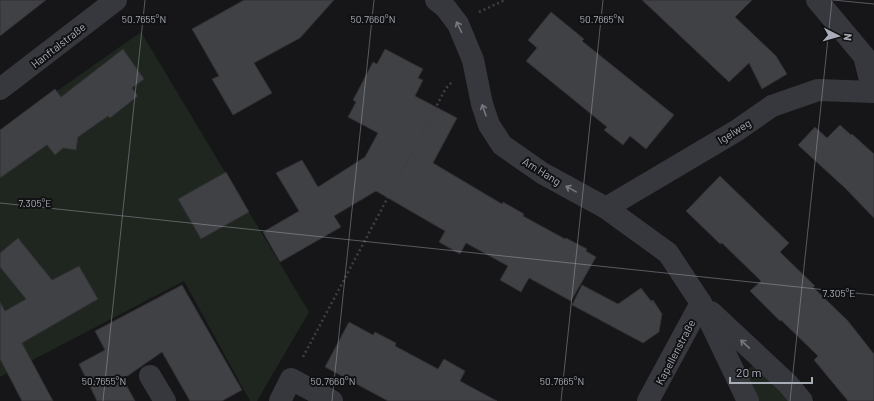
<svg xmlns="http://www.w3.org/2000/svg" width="874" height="401" font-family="Barlow,sans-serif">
	<rect width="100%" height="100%" fill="#161618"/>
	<g fill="#1e261f">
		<polygon points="141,32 309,312 257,401 250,401 184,281 0,377 0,131"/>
		<polygon points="757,365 793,401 757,401 749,384 746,369"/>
	</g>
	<g fill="#404145" stroke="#303034">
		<polygon points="0,0 46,0 0,36"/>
		<polygon points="244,0 334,0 300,38 254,63 272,93 233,115 212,79 219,76 192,29"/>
		<polygon points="642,0 752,0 735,17 776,56 787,74 762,89 749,63 729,82"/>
		<polygon points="551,12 584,39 582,41 674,115 646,149 630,136 623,145 604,130 607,127 526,61 537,48 528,40"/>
		<polygon points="123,49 144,79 132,88 138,96 110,118 108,116 78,137 76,150 63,148 55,155 47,145 0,178 0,130 55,89 61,97"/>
		<polygon points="385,49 423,69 418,78 423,80 415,96 457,118 433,163 502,204 503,202 524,214 523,216 565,239 566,238 587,249 586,251 596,257 571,301 529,278 521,292 500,280 508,266 466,243 460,254 439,242 445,231 376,191 334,216 341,227 280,262 263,232 299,211 276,173 302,160 318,187 365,157 378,133 348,117 356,102 353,100 373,62 377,64"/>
		<polygon points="840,125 851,135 852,134 874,154 874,218 845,188 798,145 815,127 827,138"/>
		<polygon points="226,172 249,212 201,239 178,199"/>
		<polygon points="720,176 789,243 780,252 815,286 813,287 848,321 874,354 874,401 848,401 814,360 818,356 781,320 780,321 750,291 761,281 722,243 720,244 686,211"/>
		<polygon points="18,238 52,280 79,266 98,299 22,343 53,401 22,401 0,359 0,302 5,311 26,299 0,267 0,253"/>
		<polygon points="182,285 242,390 222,401 190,401 162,352 123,379 135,401 97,401 79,364 105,350 95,331"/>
		<polygon points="582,285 618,304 641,288 651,301 653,300 662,314 659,332 643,343 572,305"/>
		<polygon points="349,322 373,335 375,332 396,343 395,346 438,369 444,359 465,371 460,381 497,401 388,401 325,367"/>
	</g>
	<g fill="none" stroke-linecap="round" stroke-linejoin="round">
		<g stroke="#3d3f44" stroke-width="2.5" stroke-dasharray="2 3" stroke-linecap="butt">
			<polyline points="479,12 505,0"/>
			<polyline points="303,357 446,88 452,82"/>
		</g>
		<g stroke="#37383d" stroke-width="22">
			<polyline points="436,0 445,7 458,24 473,60 482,104 489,125 502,145 542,173 606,208 668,253 701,303 748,401"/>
			<polyline points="817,0 864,56 873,91"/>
			<polyline points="0,89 116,0"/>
			<polyline points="606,208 736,131 772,106 818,90 874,92"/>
			<polyline points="711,312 788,384 802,401"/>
			<polyline points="150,376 165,401"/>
			<polyline points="280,401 291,379 332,401"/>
			<polyline points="648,401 701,303"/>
		</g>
	</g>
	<defs><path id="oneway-shaft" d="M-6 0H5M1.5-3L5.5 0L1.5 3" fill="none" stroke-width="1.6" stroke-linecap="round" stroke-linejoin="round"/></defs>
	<g stroke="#757881">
		<use href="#oneway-shaft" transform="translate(459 27) rotate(-116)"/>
		<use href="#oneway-shaft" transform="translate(484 110) rotate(-109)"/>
		<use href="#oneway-shaft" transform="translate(571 189) rotate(-151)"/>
		<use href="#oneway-shaft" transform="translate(745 344) rotate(-137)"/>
	</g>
	<path fill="none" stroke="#a8adb8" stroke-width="1" stroke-opacity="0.45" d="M833,0L874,4M0,203L874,295M103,401L145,0M332,401L374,0M561,401L603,0M790,401L832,0"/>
	<g text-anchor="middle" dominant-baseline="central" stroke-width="4" stroke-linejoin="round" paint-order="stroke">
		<g font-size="11" fill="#a8adb8" stroke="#111113">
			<text transform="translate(58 45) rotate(-38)">Hanftalstraße</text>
			<text transform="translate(734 131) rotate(-32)">Igelweg</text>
			<text transform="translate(542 171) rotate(32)">Am Hang</text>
			<text transform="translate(675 352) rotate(-62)">Kapellenstraße</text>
		</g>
	</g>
	<g font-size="10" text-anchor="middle" fill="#a8adb8" stroke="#111113" stroke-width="4" stroke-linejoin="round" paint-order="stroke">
		<text x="144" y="23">50.7655°N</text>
		<text x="373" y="23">50.7660°N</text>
		<text x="602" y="23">50.7665°N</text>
		<text x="35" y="207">7.305°E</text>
		<text x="839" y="297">7.305°E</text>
		<text x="104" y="385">50.7655°N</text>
		<text x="333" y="385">50.7660°N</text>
		<text x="562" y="385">50.7665°N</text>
	</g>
	<g transform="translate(838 36) rotate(96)" stroke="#111113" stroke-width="3" paint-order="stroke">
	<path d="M0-3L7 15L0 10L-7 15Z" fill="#a8adb8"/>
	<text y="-6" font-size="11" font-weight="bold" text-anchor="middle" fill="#a8adb8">N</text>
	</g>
	<path d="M730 377v6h82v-6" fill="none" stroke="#a8adb8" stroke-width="2"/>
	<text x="736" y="377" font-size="12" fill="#a8adb8" stroke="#111113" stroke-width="3" paint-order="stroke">20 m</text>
</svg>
